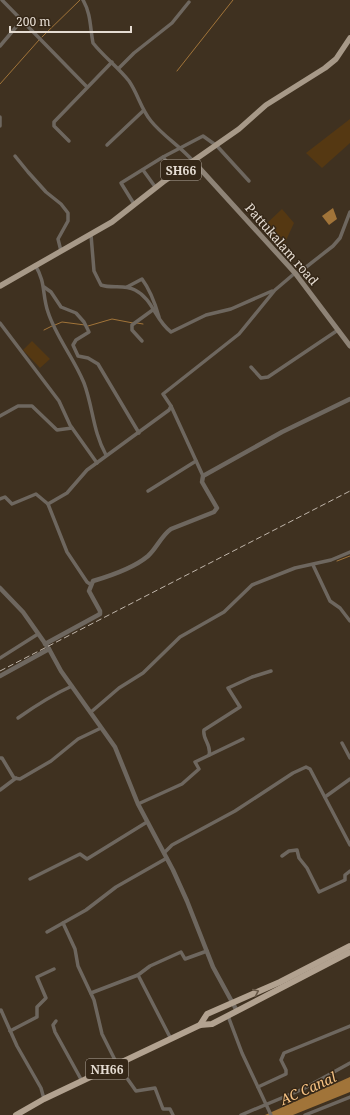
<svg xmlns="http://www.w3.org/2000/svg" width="350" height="1115" font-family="'Noto Serif',serif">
	<rect width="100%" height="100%" fill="#3f3120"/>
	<g fill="#553812">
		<polygon points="350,119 350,143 322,168 306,153"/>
		<polygon points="282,209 294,223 283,247 264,226"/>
		<polygon points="32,341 50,359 40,368 23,350"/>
	</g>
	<g fill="#a17439">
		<polygon points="333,208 337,219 329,225 322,216"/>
		<polygon points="350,1077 350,1092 293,1115 265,1115"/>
	</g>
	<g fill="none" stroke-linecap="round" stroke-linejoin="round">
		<g stroke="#a17439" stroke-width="1">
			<polyline points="42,37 80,0"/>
			<polyline points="177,71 233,0"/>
			<polyline points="0,84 39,40"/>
			<polyline points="137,323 143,324"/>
			<polyline points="55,325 62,322 85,325"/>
			<polyline points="88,326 112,319 133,323"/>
			<polyline points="44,330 52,326"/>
			<polyline points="337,561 350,556"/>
		</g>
		<g stroke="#6e675f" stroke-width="3.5">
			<polyline points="2,0 87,87"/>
			<path d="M83,0C91,14 90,27 93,43C104,57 118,67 129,81C138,94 141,109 151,121C163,136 180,146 193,161"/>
			<polyline points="0,46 22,20"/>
			<polyline points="119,68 134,53 172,23 189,2"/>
			<polyline points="0,117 0,126"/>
			<polyline points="69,141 54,126 54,122 112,62"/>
			<polyline points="107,145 143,111"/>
			<polyline points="15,156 28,172 46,192 61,204 68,213 68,221 58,239 61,251"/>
			<polyline points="163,157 176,173"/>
			<polyline points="143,170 156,188"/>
			<polyline points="134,204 121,183 163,157 203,136 217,146 249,181"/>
			<path d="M91,235L94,271L101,285C112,289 124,284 135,290C153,299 155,320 171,332L206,315L231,309L272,291"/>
			<path d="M35,265C46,282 42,295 48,312C56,337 74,358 84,383C93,407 93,432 106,455"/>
			<polyline points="296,275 333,246 340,238 350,212"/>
			<polyline points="44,287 51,292 61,307 76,313 84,322 89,332 76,340 73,345 78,356 88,358 98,364 139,433"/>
			<path d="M127,287L142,279C151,291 155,303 159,317"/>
			<polyline points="0,323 59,401 70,425 97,463"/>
			<polyline points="142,341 132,330 132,325 154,309"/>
			<polyline points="251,367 261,378 268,377 338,330"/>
			<polyline points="171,406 203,476"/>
			<polyline points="0,416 18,406 32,406 57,430 72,428"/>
			<polyline points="148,491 196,461"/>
			<polyline points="0,499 5,497 12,504 36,494 48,504 67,493 87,470 169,410 171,406 163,394 239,334 275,290 295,273"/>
			<polyline points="48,504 67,552 87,582 90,584"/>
			<polyline points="313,565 330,601 340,608 350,621"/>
			<polyline points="0,658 38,634"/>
			<polyline points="91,712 119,688 143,673 180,637 224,612 252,585 295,568 331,560 350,552"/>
			<path d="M18,718C35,706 52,695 72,686"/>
			<polyline points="342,743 350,758"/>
			<path d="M209,755C212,745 202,739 204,730L240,707L228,688L252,677L271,671"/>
			<polyline points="0,758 2,758 14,778 20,779 51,761 78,739 101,728"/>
			<polyline points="0,790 16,778"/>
			<polyline points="325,797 350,779"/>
			<polyline points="138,804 182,784 199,769 195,762 243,739"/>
			<polyline points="164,853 172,845 235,811 293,773 306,767 310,769 350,845"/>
			<polyline points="282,856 289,851 297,850 299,858 307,868 319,892 345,880 345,875 350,871"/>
			<polyline points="30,879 80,854 87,859 147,822"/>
			<polyline points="63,923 75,949 78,966 94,1000 102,1034 117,1064 136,1091 155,1088 163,1109 170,1109 173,1115"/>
			<polyline points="47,932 86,910 116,887 167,858"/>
			<polyline points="138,975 171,1039"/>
			<polyline points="91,993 138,975 150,966 181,952 185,959 207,951"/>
			<polyline points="0,1011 1,1010 17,1046 41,1088 44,1099"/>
			<polyline points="228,1016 242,1053 271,1115"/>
			<polyline points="56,1021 53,1025 55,1032 82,1081"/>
			<polyline points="10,1031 37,1017 37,1007 46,998 37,977 54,969"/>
			<polyline points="258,1087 286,1074 286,1070 281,1060 284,1053 350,1026"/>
			<polyline points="241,1115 303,1089 350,1063"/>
			<polyline points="305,1115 350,1097"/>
		</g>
		<g stroke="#6e675f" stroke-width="4.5">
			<polyline points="0,588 23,612 49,649 61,671 115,747 138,804 173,870 187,901 213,967 237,1011"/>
			<path d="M45,644L100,614V611L89,591L93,581C110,576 135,567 148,556C157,548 161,536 171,529L214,512L217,508L202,482L203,476L282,432L350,399"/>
			<polyline points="0,676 49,649"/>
		</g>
		<polyline stroke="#8e8376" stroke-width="5" points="193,161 295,273 350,346"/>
		<polyline stroke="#a79988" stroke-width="5.5" points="0,286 112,222 163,182 239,129 266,105 325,68 336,59 350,38"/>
		<g stroke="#b2a290" stroke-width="6">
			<polyline points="200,1025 207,1014 280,982 350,946"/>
			<polyline points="16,1115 44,1099 200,1025 212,1024 350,952"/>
		</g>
		<polyline stroke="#bfb5aa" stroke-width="1" stroke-dasharray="6 3" stroke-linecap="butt" points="0,671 350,491"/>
	</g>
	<defs><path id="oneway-chevron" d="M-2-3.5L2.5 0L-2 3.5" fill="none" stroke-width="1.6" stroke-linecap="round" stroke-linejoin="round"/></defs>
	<use stroke="#675847" href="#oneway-chevron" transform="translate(256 992) rotate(-24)"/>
	<g text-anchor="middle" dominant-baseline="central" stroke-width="3" stroke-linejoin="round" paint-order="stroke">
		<g fill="#352717" stroke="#b0a69a" stroke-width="1">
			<rect x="161" y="160" width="40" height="20" rx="3"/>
			<rect x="86" y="1059" width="42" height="20" rx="3"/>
		</g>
		<g font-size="12" font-weight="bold" fill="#e5dcd2">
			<text x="181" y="170">SH66</text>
			<text x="107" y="1069">NH66</text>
		</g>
		<g font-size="13" fill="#e5dcd2" stroke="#352717">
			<text transform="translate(282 244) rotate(49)">Pattukalam road</text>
		</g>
		<g font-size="14" font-style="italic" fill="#f6c283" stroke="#352717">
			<text transform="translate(308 1088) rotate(-24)">AC Canal</text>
		</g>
	</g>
	<path d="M10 26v6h121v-6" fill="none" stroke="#e5dcd2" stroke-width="2"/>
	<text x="16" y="26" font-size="12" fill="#e5dcd2" stroke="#352717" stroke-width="3" paint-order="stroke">200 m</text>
</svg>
